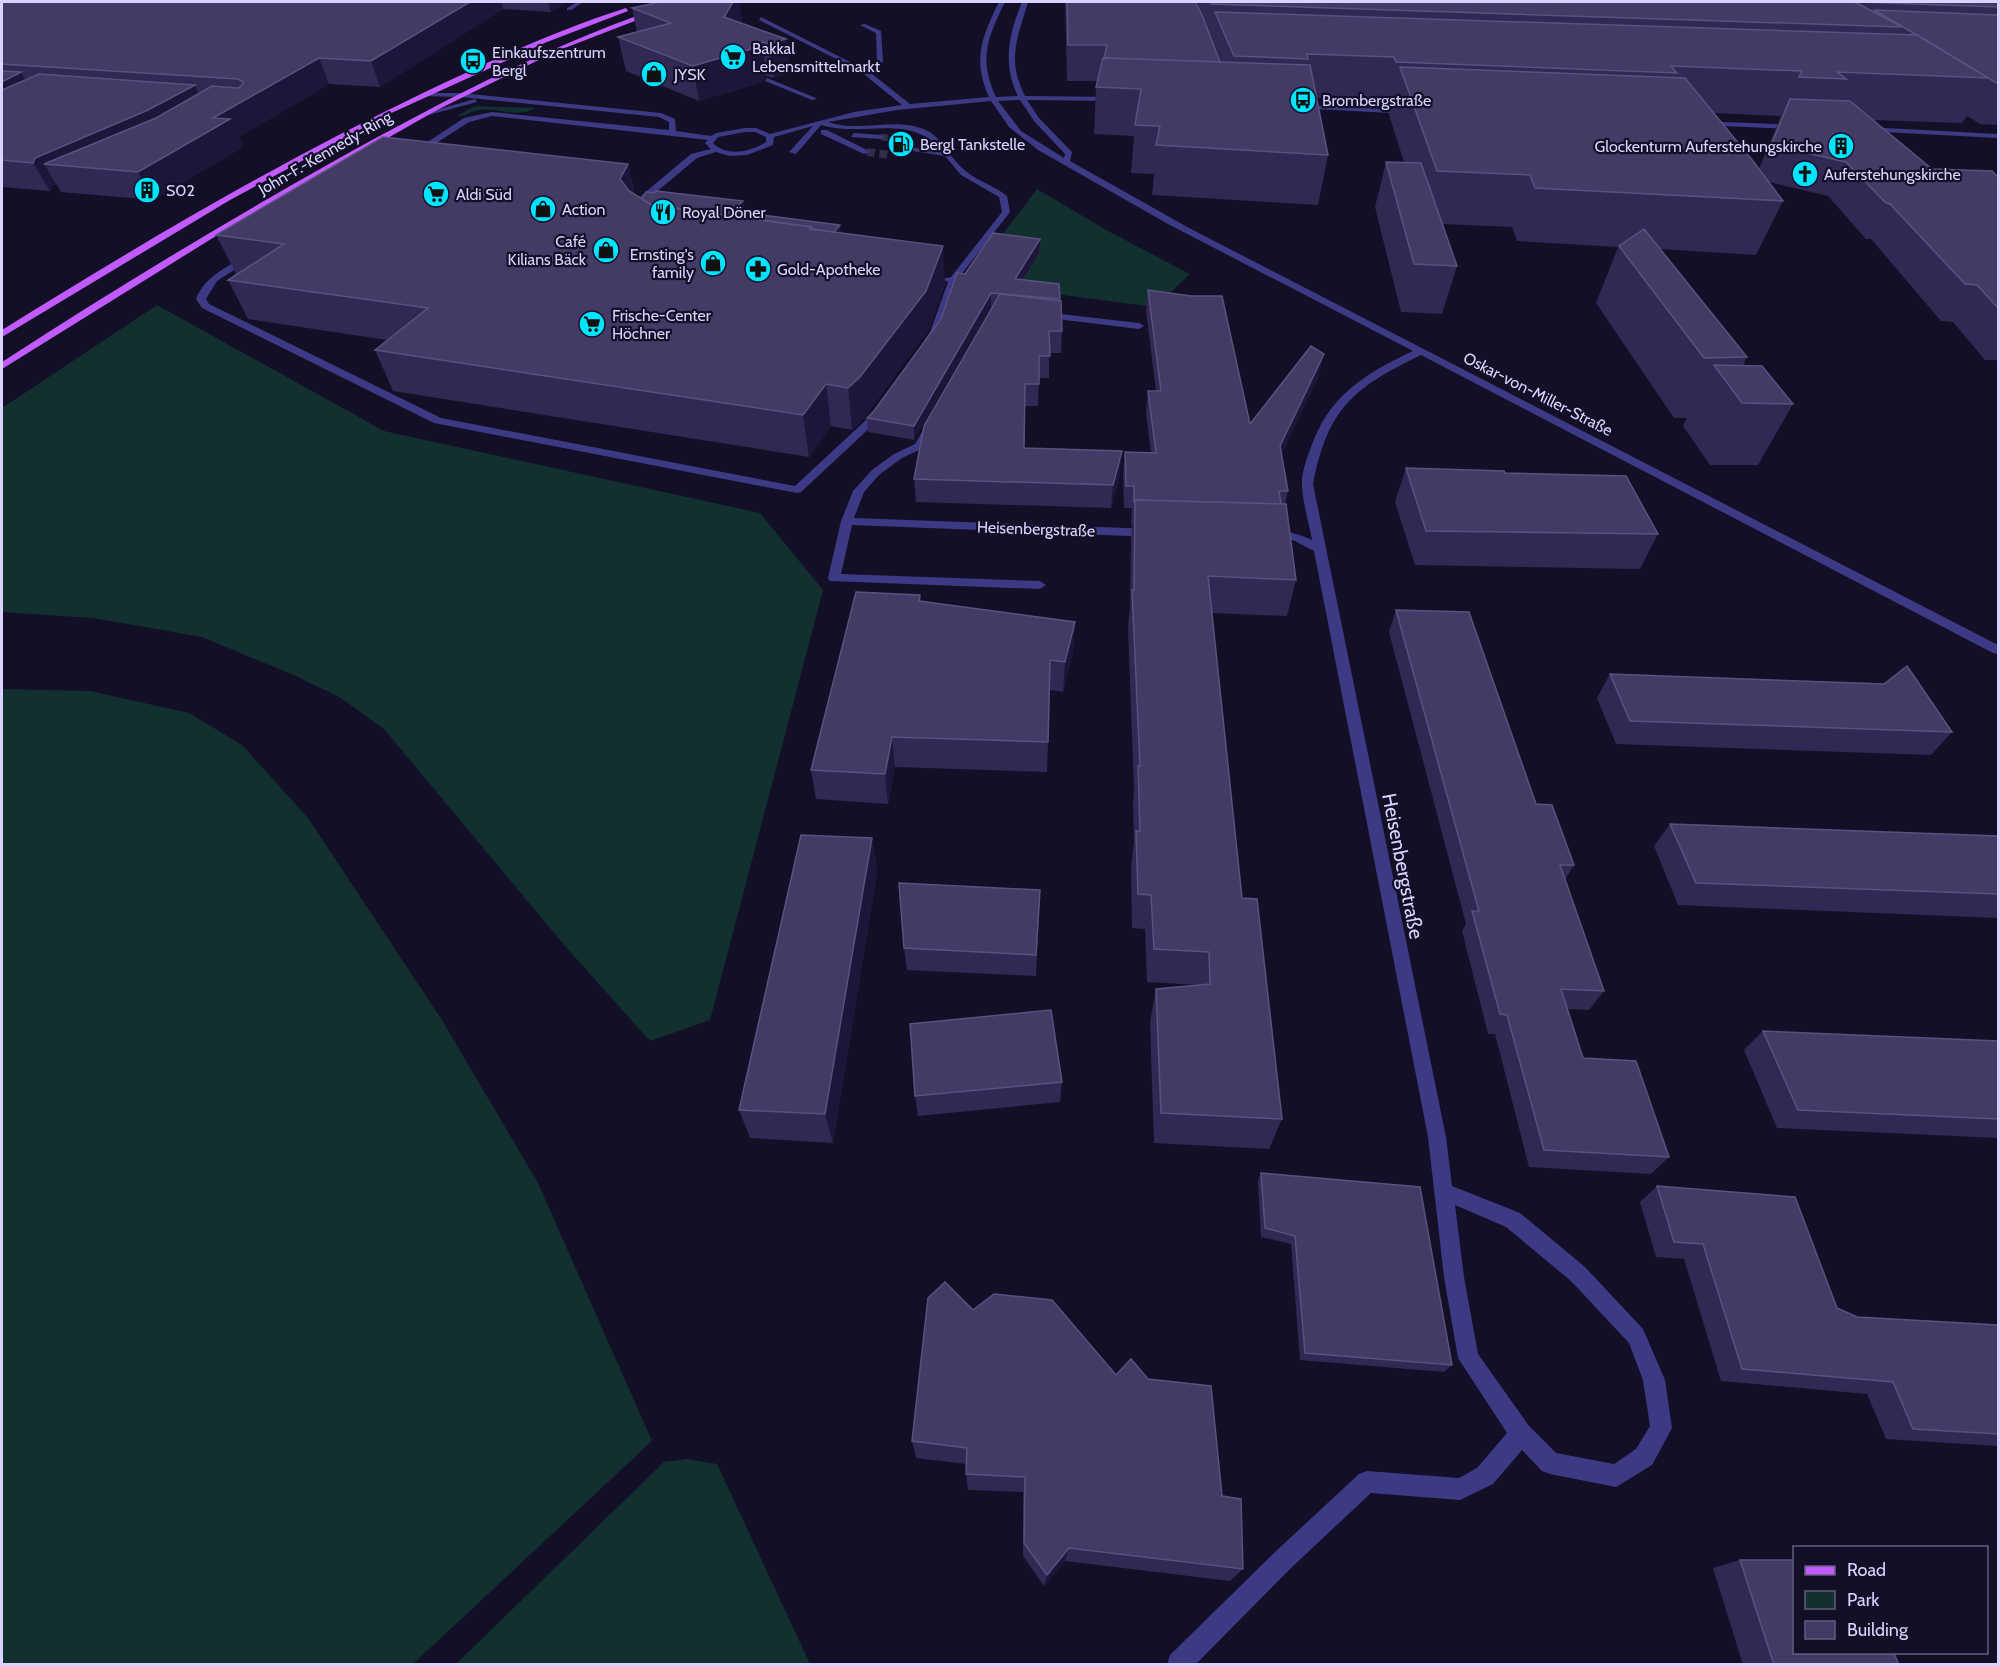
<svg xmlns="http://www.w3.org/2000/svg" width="2000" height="1666" font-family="Cabin,sans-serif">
	<rect width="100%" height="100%" fill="#130f26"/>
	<g fill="#12302f">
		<path d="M475,106L535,108C519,119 498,107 479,110C471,111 465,117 457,116Z"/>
		<polygon points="1037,189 1108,231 1190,274 1155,307 1017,289 993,247"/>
		<polygon points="157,305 384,431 760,513 823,590 710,1020 650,1041 565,946 384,729 341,698 296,676 202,637 93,618 2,612 2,408"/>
		<polygon points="2,689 90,691 189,713 242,745 308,818 442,1020 538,1183 652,1441 413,1664 2,1664"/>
		<polygon points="688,1459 717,1464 810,1664 456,1664 664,1462"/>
	</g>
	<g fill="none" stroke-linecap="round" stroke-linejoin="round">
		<polyline stroke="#312d47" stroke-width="7" stroke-dasharray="7 3" stroke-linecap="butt" points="881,137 905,140"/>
		<polyline stroke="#312d47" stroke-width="8" stroke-dasharray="8 4.5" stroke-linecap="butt" points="867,152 891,155"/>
		<g fill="#3d3a85" fill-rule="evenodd">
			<polygon points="577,2 583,2 571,10 567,10 567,8"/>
			<path d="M999,2H1005C988,37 978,59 996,97L1018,96C1002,64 1009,34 1022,2H1028C1018,37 1006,59 1025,96L1114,97L1117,99L1114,101L1027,100L1039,118L1072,152L1070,161L1189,228L1998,645V654L1993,653L1421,355C1353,388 1328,408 1313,484L1446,1137L1452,1186L1520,1213L1585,1267L1643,1329L1665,1380L1672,1428L1652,1465L1616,1487L1550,1474L1542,1471L1522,1450L1493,1484L1460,1500L1371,1493L1291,1568L1196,1664H1167L1170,1655L1275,1552L1359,1474L1367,1471L1459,1478L1477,1468L1507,1433L1458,1358L1444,1277L1428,1137L1314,551L1293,540H1270L1264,536C1277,526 1299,534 1312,540C1309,523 1303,504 1302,486C1301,475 1306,460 1310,450C1328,396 1364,374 1413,351L1168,224L1038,150L1009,127L991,101L897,110L828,122C854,131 881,122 907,125C943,129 943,153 967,172C979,182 995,186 1007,196L1010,212L957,280L940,332L932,343L929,344L924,341L930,332L948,282L941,279L951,277L1002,212L999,197L961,175L945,156L893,148L897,146L941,151C912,112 863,138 821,125L796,154L789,152L813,126L774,137L773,145L747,155L729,156L716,152L697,158L648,199L638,210L634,208L642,195L691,154L711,149L705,143L708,140L492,116L469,122L418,155L411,153L464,118L492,112L669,130V122L659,117L461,97L421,96L423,93H461L661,113L675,119L676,131L711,136L716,133L745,128H756L770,134L854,112L902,105L860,71L759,20L761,17L862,68L877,61L876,33L860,25L865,24L881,31L883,62L867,70L910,104L989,97C972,59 982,37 999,2ZM1020,100L1034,121L1065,154L1064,158L1021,131L998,101ZM745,132H755L766,137V142C751,152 727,157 713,143L718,137ZM1455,1205L1506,1227L1571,1281L1629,1343L1643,1380L1650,1426L1636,1449L1614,1464L1556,1453L1529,1426L1478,1354L1464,1277Z"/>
			<polygon points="767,78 816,98 817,99 812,100 765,81"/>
			<polygon points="475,99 477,102 425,116 421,114"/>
			<polygon points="1300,105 1408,110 1412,112 1408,114 1298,108"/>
			<polygon points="1702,121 1795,125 1799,127 1795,129 1699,125"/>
			<polygon points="1867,127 1998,134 1998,138 1864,131"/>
			<polygon points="821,130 827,130 871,152 864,154 821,134"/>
			<polygon points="854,133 881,135 885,137 881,139 851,137"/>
			<path d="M247,255L254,257L217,281L206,299L209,304L441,418L795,486L866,420L876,407L885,409L874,424L801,492L797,493L434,423L202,308L196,299C205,276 227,267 247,255Z"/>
			<polygon points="1043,312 1139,323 1144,326 1139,329 1040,317 1040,313"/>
			<polygon points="931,422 936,425 923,448 902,458 880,474 864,492 854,518 1153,529 1159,533 1153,537 852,525 841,574 1040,581 1046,585 1040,589 830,581 828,578 841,521 853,491 872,470 894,454 915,444 927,423"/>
		</g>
		<g fill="#c25bff" fill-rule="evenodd">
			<path d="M677,2H684L557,51L437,110L224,231L2,369V362C111,291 222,224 336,160C446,99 557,41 677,2Z"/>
			<path d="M626,8L628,11L547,42L387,115L230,200L2,337V330C139,245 278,162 425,92C490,61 557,30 626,8Z"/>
		</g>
	</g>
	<g fill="#312854" fill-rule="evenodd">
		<polygon points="2,2 567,2 551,12 503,9 380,87 329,84 239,137 243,147 154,200 61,192 56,184 52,186 50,191 2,187"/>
		<polygon points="660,2 739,2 742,24 786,39 790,73 774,78 766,76 763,82 699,101 626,71 618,37 637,32 632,8"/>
		<path d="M1065,2H1998V125L1980,124L1967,116L1962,123L1872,120L1932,169L1998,177V363L1996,360H1985L1953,322L1941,321L1871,239H1866L1828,196L1769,182L1783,201L1756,255L1660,249L1747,357L1743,366L1793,404L1758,465H1710L1683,426L1687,418H1674L1596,303L1618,247L1517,241L1512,227L1442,224L1457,266L1442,314L1401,312L1375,207L1386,162H1404L1389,115L1391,107L1386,106L1384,101L1317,98L1328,155L1318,205L1152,195L1154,174L1131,173L1134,136L1094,134L1096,87L1097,81H1067ZM1714,113L1781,116L1759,169Z"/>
		<polygon points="628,164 635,195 642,199 743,201 744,211 743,213 841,233 945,285 928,331 864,418 852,430 831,426 809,457 393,391 375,350 387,340 248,319 228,280 237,274 236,274 216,235"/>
		<polygon points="1039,253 1023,280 1059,284 1062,331 1061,353 1049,353 1049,378 1039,378 1038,406 1025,406 1024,448 1120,474 1111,508 916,502 914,479 993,307 991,307 914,440 868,432 867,418 874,411 941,319 965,274"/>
		<polygon points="1148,290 1250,424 1319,375 1281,455 1288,491 1285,504 1296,580 1287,616 1212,613 1242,898 1282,1119 1269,1149 1154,1143 1150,1022 1156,989 1199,985 1147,982 1145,929 1132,928 1131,867 1134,841 1133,802 1134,791 1128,627 1130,607 1131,536 1132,525 1131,525 1132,508 1124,508 1123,474 1125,452 1151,453 1146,413 1148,391 1156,391 1146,311"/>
		<polygon points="1406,468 1505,473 1658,534 1640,569 1415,565 1395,502"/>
		<polygon points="920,595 921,601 1075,622 1073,652 1063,692 1050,690 1047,772 895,767 888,804 816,799 811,770"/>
		<polygon points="1396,610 1536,804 1574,865 1565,880 1604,991 1589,1010 1567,1009 1583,1058 1669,1157 1651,1174 1529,1167 1495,1034 1488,1034 1462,931 1466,924 1389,632"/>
		<polygon points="1610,674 1952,732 1931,755 1616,744 1597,698"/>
		<polygon points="1670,824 1998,836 1998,918 1678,905 1654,846"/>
		<polygon points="872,838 877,872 833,1143 750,1138 739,1110"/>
		<polygon points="1040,890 1036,976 907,970 904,948"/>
		<polygon points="1763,1031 1998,1041 1998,1138 1777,1128 1744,1050"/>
		<polygon points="1062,1082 1060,1102 918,1116 915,1096"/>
		<polygon points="1261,1173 1452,1365 1444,1372 1300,1360 1291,1244 1261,1237 1258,1182"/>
		<polygon points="1657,1186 1837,1308 1857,1317 1998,1325 1998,1446 1886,1439 1867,1394 1721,1381 1684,1259 1656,1257 1640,1202"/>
		<polygon points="973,1310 1116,1375 1222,1496 1243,1569 1230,1581 1065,1561 1044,1586 1023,1556 1023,1492 968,1490 966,1474 966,1464 916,1458 912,1441"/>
		<polygon points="1740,1560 1899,1665 1743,1665 1713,1568"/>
	</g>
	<g fill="#1d163a">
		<polygon points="470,2 501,2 503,9 380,87 371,61"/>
		<polygon points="548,2 567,2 551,12"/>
		<polygon points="733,2 739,2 743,25 724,17"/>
		<polygon points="786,39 790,73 774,78 769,44"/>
		<polygon points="762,42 766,76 763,82 699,101 693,66"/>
		<polygon points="319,58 329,84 239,137 243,147 154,200 138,172 213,118"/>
		<polygon points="21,72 36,99 2,116 2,82"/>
		<polygon points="195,85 207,112 44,164 56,184 52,186 50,191 33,163 35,158"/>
		<polygon points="628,164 636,201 620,179"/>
		<polygon points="743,201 744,211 734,221 732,211"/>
		<polygon points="840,225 841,236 822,246"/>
		<polygon points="1040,239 1039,253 1015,292 1015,279"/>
		<polygon points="943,246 945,285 928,331 864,418 852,430 848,388"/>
		<polygon points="991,293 991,307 914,440 914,426"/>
		<polygon points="1324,354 1319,375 1275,468 1280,446"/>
		<polygon points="826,384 831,426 809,457 803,415"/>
		<polygon points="1122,451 1120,474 1111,508 1113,485"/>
		<polygon points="1075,622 1073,652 1063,692 1065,662"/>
		<polygon points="892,737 895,767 888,804 885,774"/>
		<polygon points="872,838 877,872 833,1143 825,1114"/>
		<polygon points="1069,1548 1065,1561 1044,1586 1047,1575"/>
	</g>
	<g fill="#433a66" stroke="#5a527e" stroke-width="1.5">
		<polygon points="2,2 470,2 371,61 319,58 213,118 230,119 138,172 44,164 156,118 212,86 238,88 243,84 243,82 238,79 2,64"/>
		<polygon points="660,2 733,2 724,17 786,39 769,44 762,42 758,47 693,66 618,37 671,23 632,8"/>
		<polygon points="1067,2 1195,2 1202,15 1220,62 1104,58 1107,45 1068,45"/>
		<polygon points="1210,2 1855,2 1902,27 1211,4"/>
		<polygon points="1859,2 1998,2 1998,7 1860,2"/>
		<polygon points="1874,10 1998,15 1998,84 1917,35"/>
		<polygon points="1215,12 1917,35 1988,78 1837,72 1846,79 1799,77 1802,71 1671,66 1677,73 1396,62 1394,57 1307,54 1308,59 1234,56"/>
		<polygon points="1103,58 1310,65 1328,155 1156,145 1160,126 1135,125 1141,89 1096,87"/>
		<polygon points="1400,67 1685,78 1753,161 1783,201 1535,188 1530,175 1437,171"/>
		<polygon points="2,71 21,72 2,82"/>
		<polygon points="39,74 195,85 148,110 35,158 33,163 2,160 2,90"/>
		<polygon points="1790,99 1850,101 1932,169 1992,171 1998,177 1998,308 1977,285 1965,284 1890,204 1886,203 1846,162 1771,145"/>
		<polygon points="383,137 628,164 620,179 629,191 652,205 812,227 810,229 943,246 926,291 860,377 848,388 826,384 803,415 375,350 428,308 228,280 284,244 216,235"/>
		<polygon points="1386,162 1421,163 1457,266 1414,264"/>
		<polygon points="656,191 743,201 732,211 840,225 834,232 812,229 812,227 652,205 642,199 646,192 654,193"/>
		<polygon points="1644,229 1747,357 1704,358 1619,246"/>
		<polygon points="993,233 1040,239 1015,279 1059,284 1060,299 991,293 914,426 867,418 874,411 941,319 957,273 965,274"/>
		<polygon points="1148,290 1191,296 1222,296 1250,424 1311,346 1324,354 1280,446 1288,491 1279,491 1281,504 1135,500 1135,502 1134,502 1134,486 1126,486 1125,452 1156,453 1148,391 1161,391"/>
		<polygon points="1000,294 1061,301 1062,331 1049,331 1050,356 1039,356 1039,384 1025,384 1024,448 1122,451 1113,485 914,479 924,426"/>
		<polygon points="1714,365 1762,366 1793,404 1742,403"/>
		<polygon points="1406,468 1504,471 1505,473 1626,476 1658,534 1426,531"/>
		<polygon points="1135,500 1286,504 1296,580 1208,576 1242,898 1257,899 1282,1119 1161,1113 1156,989 1210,984 1209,952 1154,949 1151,895 1138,894 1136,831 1140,831 1138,766 1140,766 1132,590 1134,590"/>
		<polygon points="856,592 920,595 919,601 1075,622 1065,662 1050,660 1048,742 892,737 885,774 811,770"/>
		<polygon points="1396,610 1469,612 1536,804 1552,805 1574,865 1560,865 1604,991 1561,989 1583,1058 1636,1061 1669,1157 1544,1150 1507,1015 1500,1014 1472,911 1479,911"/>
		<polygon points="1907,666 1952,732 1630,721 1610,674 1884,684"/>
		<polygon points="1670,824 1998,836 1998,894 1696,883"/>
		<polygon points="801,835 872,838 825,1114 739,1110"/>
		<polygon points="899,883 1040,890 1036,955 904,948"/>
		<polygon points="1051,1010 1062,1082 915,1096 910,1024"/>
		<polygon points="1763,1031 1998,1041 1998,1119 1798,1110"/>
		<polygon points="1261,1173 1420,1187 1452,1365 1305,1353 1295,1236 1265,1228"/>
		<polygon points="1657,1186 1795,1197 1837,1308 1857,1317 1998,1325 1998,1434 1913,1429 1893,1382 1742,1369 1703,1244 1674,1242"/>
		<polygon points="945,1282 973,1310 994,1294 1052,1300 1116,1375 1131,1359 1148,1379 1211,1386 1222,1496 1241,1499 1243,1569 1069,1548 1047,1575 1024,1543 1025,1477 966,1474 967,1448 912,1441 928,1298"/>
		<polygon points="1740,1560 1794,1560 1794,1653 1894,1653 1899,1665 1774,1665"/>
	</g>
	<defs>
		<symbol id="supermarket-disc" viewBox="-11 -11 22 22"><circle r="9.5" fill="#00e5ff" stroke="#130f26"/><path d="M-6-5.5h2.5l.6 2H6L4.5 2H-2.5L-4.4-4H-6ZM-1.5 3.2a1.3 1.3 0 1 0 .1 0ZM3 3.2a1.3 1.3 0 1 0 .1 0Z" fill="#111"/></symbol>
		<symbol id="bus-disc" viewBox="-11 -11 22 22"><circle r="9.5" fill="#00e5ff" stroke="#130f26"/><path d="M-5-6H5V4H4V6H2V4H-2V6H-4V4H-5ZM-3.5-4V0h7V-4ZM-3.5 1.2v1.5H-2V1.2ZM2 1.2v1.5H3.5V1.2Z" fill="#111"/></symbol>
		<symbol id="shop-disc" viewBox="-11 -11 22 22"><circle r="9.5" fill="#00e5ff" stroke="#130f26"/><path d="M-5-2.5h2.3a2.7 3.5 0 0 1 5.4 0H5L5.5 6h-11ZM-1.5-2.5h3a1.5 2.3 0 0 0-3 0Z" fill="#111"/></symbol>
		<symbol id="fuel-disc" viewBox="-11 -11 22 22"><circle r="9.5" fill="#00e5ff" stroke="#130f26"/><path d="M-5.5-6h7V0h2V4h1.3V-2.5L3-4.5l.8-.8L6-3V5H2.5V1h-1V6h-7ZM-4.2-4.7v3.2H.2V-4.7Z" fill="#111"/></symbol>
		<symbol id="building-disc" viewBox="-11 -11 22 22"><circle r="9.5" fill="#00e5ff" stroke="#130f26"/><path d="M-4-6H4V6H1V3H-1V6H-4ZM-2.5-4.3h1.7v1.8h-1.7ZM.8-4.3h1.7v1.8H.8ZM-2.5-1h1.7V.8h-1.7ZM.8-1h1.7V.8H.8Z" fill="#111"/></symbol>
		<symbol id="church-disc" viewBox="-11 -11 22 22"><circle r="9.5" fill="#00e5ff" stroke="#130f26"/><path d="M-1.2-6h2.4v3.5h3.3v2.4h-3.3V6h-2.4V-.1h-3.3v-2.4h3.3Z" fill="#111"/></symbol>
		<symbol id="restaurant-disc" viewBox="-11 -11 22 22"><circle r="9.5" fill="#00e5ff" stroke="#130f26"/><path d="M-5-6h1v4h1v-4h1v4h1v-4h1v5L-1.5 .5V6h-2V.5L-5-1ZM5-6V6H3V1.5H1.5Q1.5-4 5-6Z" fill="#111"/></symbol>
		<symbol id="pharmacy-disc" viewBox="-11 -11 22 22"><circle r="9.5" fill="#00e5ff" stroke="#130f26"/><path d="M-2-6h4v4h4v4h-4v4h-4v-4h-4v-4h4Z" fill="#111"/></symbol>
	</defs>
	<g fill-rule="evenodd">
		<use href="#supermarket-disc" x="718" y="42" width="30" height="30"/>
		<use href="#bus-disc" x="458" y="46" width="30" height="30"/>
		<use href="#shop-disc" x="639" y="59" width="30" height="30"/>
		<use href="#bus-disc" x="1288" y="85" width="30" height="30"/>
		<use href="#fuel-disc" x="886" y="129" width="30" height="30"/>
		<use href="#building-disc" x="1826" y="131" width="30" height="30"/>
		<use href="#church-disc" x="1790" y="159" width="30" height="30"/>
		<use href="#building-disc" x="132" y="175" width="30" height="30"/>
		<use href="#supermarket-disc" x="421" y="179" width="30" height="30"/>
		<use href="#shop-disc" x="528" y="194" width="30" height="30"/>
		<use href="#restaurant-disc" x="648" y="197" width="30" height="30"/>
		<use href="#shop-disc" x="591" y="235" width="30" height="30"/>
		<use href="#shop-disc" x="698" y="248" width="30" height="30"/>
		<use href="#pharmacy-disc" x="743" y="254" width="30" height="30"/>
		<use href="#supermarket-disc" x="577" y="309" width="30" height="30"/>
	</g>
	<g text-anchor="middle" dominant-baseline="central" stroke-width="4.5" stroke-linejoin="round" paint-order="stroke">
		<g font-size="16" fill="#d9d4ff" stroke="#130f26" text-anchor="start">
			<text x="752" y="48">Bakkal<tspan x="752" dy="18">Lebensmittelmarkt</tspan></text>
			<text x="492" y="52">Einkaufszentrum<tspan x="492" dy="18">Bergl</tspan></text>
			<text x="674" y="74">JYSK</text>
			<text x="1322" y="100">Brombergstraße</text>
			<text x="920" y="144">Bergl Tankstelle</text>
			<text x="1822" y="146" text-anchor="end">Glockenturm Auferstehungskirche</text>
			<text x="1824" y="174">Auferstehungskirche</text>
			<text x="166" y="190">S02</text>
			<text x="456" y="194">Aldi Süd</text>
			<text x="562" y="209">Action</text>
			<text x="682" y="212">Royal Döner</text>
			<text x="586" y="241" text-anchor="end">Café<tspan x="586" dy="18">Kilians Bäck</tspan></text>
			<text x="694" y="254" text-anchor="end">Ernsting's<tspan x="694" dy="18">family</tspan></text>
			<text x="777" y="269">Gold-Apotheke</text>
			<text x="612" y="315">Frische-Center<tspan x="612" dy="18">Höchner</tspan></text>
		</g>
		<g font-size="16" fill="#d9d4ff" stroke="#130f26">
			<text transform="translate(325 153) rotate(-30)">John-F.-Kennedy-Ring</text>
			<text transform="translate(1538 394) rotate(27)">Oskar-von-Miller-Straße</text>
			<text transform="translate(1036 529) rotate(2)">Heisenbergstraße</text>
		</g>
		<g font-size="20" fill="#d9d4ff" stroke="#130f26">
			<text transform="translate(1403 866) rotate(79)">Heisenbergstraße</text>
		</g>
	</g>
	<rect width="2000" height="1666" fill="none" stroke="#d9d4ff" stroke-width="6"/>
	<rect x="1793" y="1546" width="195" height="108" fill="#130f26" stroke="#625e7d" stroke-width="1.5"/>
	<rect x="1805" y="1566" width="30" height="9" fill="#c25bff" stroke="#625e7d" stroke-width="1.5"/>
	<text x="1847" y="1576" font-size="18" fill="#d9d4ff">Road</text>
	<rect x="1805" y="1591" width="30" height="18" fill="#12302f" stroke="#625e7d" stroke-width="1.5"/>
	<text x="1847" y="1606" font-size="18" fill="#d9d4ff">Park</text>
	<rect x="1805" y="1621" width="30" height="18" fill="#433a66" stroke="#625e7d" stroke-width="1.5"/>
	<text x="1847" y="1636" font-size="18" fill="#d9d4ff">Building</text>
</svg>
